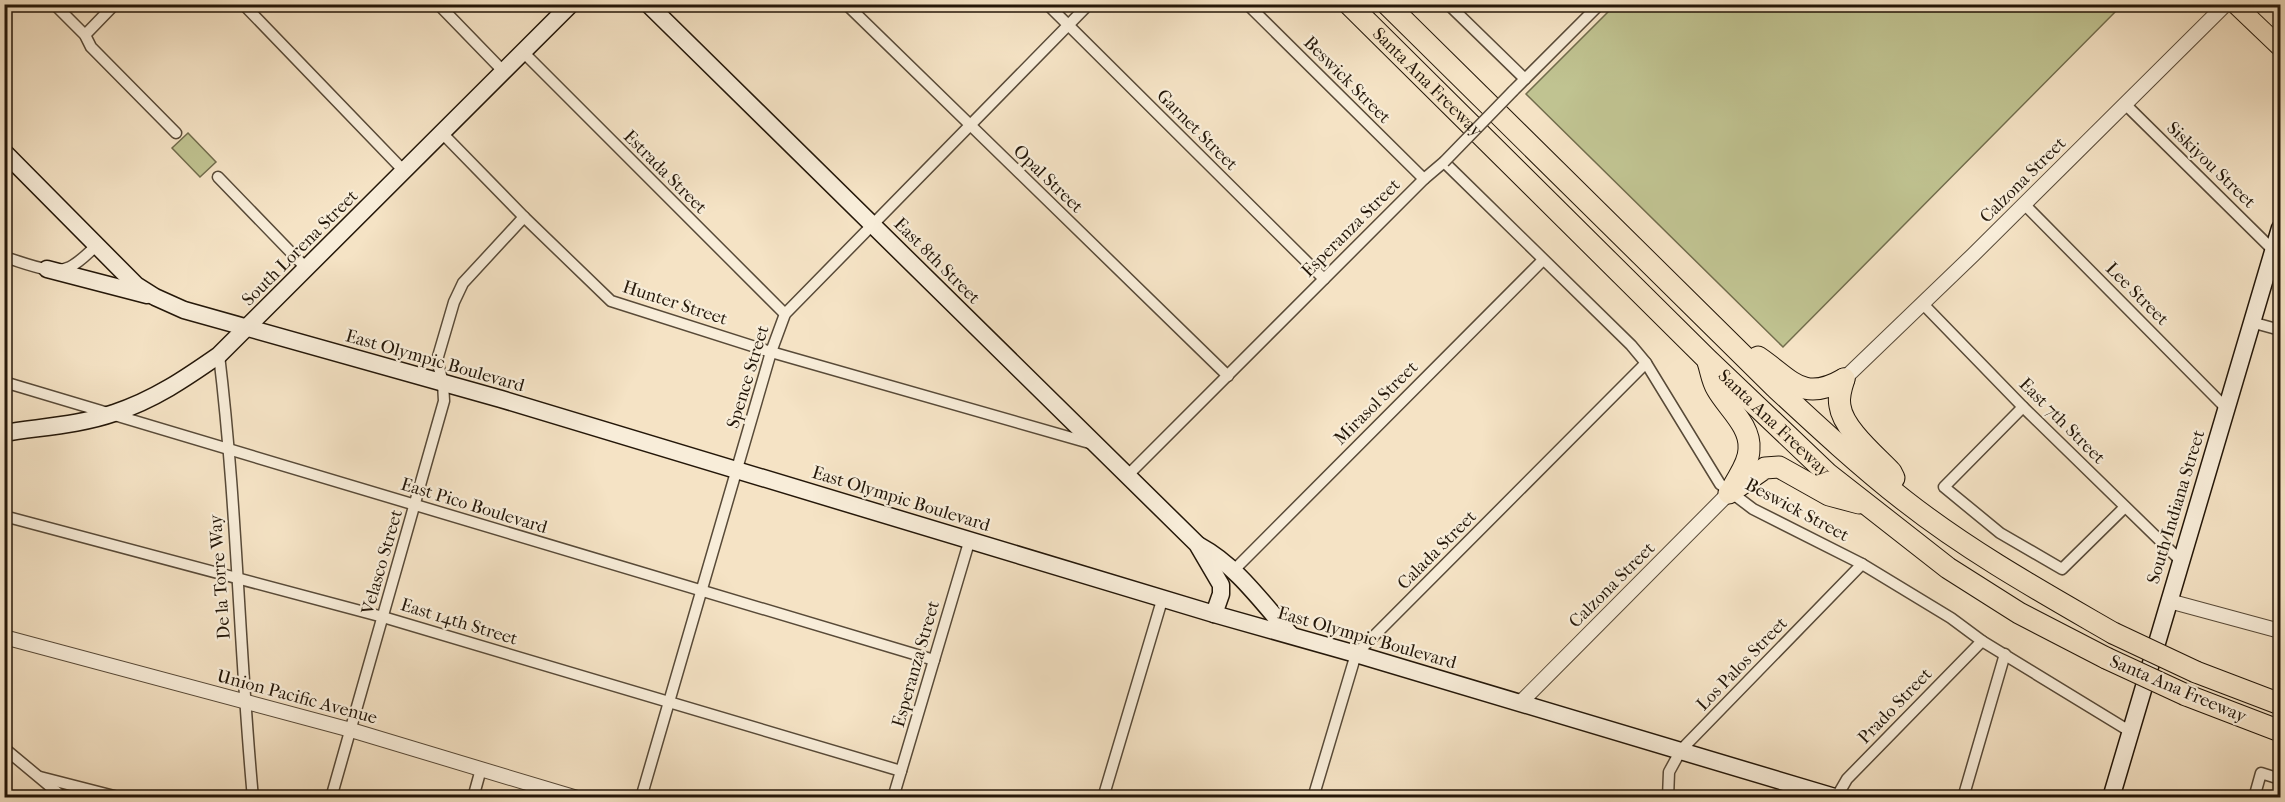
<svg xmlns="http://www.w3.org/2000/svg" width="2285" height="802" font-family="'IM FELL French Canon',serif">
	<rect width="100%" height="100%" fill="#f5e3c5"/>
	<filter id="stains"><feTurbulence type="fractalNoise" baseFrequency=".00333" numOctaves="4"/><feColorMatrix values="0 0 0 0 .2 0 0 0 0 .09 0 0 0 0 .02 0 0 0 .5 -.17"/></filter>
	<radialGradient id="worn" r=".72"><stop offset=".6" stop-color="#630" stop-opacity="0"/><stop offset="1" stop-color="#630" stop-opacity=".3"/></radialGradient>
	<g fill="#c0c391" stroke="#726d4d" stroke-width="1.5">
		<polygon points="2122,5 1783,347 1526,94 1615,5"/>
		<polygon points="188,133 216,162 200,177 172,148"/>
	</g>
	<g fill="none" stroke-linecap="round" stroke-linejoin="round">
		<defs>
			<g id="minor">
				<polyline points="54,4 85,35 91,47 176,133"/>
				<polyline points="243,4 404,171"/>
				<polyline points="438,4 504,72"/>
				<polyline points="846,4 1228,376"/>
				<polyline points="1047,4 1324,279"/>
				<polyline points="1247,4 1424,179"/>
				<polyline points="1448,4 1525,79"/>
				<polyline points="85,35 115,4"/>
				<polyline points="523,52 785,314"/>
				<polyline points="1513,91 1600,4"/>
				<polyline points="2125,104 2273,250"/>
				<polyline points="442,133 524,217 611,301 771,352 1093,444"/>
				<polyline points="218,177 307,269"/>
				<polyline points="2024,204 2226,408"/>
				<path d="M4,257C23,262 52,276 70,267C80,262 88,253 96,246"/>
				<polyline points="1922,303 2023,407 2181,561"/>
				<polyline points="2251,322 2280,330"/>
				<path d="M219,355C237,502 239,650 253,798"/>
				<polyline points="4,382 934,660"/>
				<polyline points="2023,407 1944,487 2000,533 2062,569 2125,507"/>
				<polyline points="1127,476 1424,179 1444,162 1631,345 1646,363 1720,484 1753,509 1862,564 1951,618 1982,641 2131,732"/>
				<polyline points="4,516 383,617 901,771"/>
				<polyline points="1233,571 1543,260"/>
				<polyline points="4,748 64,798"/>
				<polyline points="40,777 122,798"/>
				<polyline points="331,798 444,401 443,383 437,360 454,302 463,283 524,217"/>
				<polyline points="473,798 481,769"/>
				<polyline points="641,798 771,352 785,314 1089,4"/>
				<polyline points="893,798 970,539"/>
				<polyline points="1103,798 1163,597"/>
				<polyline points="1313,798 1356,654 1646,363"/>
				<polyline points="1668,798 1669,772 1681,750 1862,564"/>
				<polyline points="1836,798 1847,779 1982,641"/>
				<polyline points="1963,798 2005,654"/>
				<polyline points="2254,798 2261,773 2280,779"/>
			</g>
			<g id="tertiary">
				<polyline points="1844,379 1973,255 2226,4"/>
				<polyline points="2169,601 2280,631"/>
				<polyline points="4,637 351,730 577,798"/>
				<polyline points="1520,703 1729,493"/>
			</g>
			<g id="secondary">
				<polyline points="648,4 1197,544 1221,585 1221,594 1214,614"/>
				<polyline points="4,152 136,285 155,297 184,310 501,399 1214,614 1356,654 1838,798"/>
				<polyline points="47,269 147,295"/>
				<path d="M4,433C40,427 80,425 114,413C154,400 186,378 219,355L571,4"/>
				<path d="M1200,546C1237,566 1264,605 1291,635"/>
				<polyline points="2111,798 2280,228"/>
			</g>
			<polyline id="primary" points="2235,4 2280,47"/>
			<g id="motorway">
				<path id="s1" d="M1349,4L1707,359L1828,474L1948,568L2019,613L2106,658"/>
				<path d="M1387,4L1775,387C1817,426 1860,466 1905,501C1970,552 2042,592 2113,633"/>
				<path d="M1758,357C1792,380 1802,403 1844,379"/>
				<path d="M1708,362C1711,371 1712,381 1717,389C1727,407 1751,426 1749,449C1749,463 1739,475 1733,487"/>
				<path d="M1844,379C1841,388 1838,397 1840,406C1843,429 1876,456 1891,472L1894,478"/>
				<polyline points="1729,493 1765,468 1779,467 1829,495 1859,503"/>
				<polyline points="2196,672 2280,704"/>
				<polyline points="2186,695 2280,731"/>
			</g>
		</defs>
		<use href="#minor" stroke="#584a38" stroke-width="13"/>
		<use href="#tertiary" stroke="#584a38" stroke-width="16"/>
		<use href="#secondary" stroke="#241709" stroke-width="19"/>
		<use href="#primary" stroke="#241709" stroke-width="20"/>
		<use href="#motorway" stroke="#241709" stroke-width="23"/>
		<use href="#minor" stroke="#f8edd9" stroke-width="10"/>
		<use href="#tertiary" stroke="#f8edd9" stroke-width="14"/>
		<use href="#secondary" stroke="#f8edd9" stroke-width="16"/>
		<use href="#primary" stroke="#f5e3c5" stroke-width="18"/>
		<use href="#motorway" stroke="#f5e3c5" stroke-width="21"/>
		<defs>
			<polyline id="minor-bridge" points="1444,162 1513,91"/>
			<g id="motorway-bridge">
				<polyline points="2113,633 2196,672"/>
				<polyline points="2106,658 2186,695"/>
			</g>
		</defs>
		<use href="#minor-bridge" stroke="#584a38" stroke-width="13" stroke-linecap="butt"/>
		<use href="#motorway-bridge" stroke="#241709" stroke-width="23" stroke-linecap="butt"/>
		<use href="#minor-bridge" stroke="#f8edd9" stroke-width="10"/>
		<use href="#motorway-bridge" stroke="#f5e3c5" stroke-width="21"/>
	</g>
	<g text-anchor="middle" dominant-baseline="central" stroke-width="4.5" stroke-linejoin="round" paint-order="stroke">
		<g font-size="18" fill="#241709" stroke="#f8edd9">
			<text transform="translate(1347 80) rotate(45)">Beswick Street</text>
			<text stroke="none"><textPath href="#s1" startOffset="111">Santa Ana Freeway</textPath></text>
			<text transform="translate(1197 130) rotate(45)">Garnet Street</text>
			<text transform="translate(2211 165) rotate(44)">Siskiyou Street</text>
			<text transform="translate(665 172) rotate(45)">Estrada Street</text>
			<text transform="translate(1048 179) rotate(44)">Opal Street</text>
			<text transform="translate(2023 180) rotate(-45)">Calzona Street</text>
			<text transform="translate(1351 228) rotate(-45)">Esperanza Street</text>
			<text transform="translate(300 248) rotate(-45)">South Lorena Street</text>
			<text transform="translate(937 261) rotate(45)">East 8th Street</text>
			<text transform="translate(2137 294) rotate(45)">Lee Street</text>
			<text transform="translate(675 303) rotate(18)">Hunter Street</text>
			<text transform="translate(435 361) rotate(16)">East Olympic Boulevard</text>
			<text transform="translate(748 377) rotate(-73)">Spence Street</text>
			<text transform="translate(1376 403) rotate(-45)">Mirasol Street</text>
			<text transform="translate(2062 421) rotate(45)">East 7th Street</text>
			<text stroke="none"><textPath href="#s1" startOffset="597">Santa Ana Freeway</textPath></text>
			<text transform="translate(901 499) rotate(17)">East Olympic Boulevard</text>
			<text transform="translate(474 506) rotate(17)">East Pico Boulevard</text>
			<text transform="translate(2176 507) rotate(-73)">South Indiana Street</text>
			<text transform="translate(1797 510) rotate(28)">Beswick Street</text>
			<text transform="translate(1437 550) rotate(-45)">Calada Street</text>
			<text transform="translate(382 562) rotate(-74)">Velasco Street</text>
			<text transform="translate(220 577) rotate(-94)">De la Torre Way</text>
			<text transform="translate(1612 585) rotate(-45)">Calzona Street</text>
			<text transform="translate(459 622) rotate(17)">East 14th Street</text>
			<text transform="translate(1367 638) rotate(16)">East Olympic Boulevard</text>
			<text transform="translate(916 664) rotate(-74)">Esperanza Street</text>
			<text transform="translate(1742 664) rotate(-46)">Los Palos Street</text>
			<text transform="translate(2178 689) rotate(23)">Santa Ana Freeway</text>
			<text transform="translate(297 697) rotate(15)">Union Pacific Avenue</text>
			<text transform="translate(1895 706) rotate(-46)">Prado Street</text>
		</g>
	</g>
	<rect width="2285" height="802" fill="none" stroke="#f5e3c5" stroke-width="24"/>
	<rect x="6" y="6" width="2273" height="790" fill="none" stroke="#241709" stroke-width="3"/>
	<rect x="12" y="12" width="2261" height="778" fill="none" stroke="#241709" stroke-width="1.5"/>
	<rect width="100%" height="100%" filter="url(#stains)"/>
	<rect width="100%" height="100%" fill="url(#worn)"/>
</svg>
